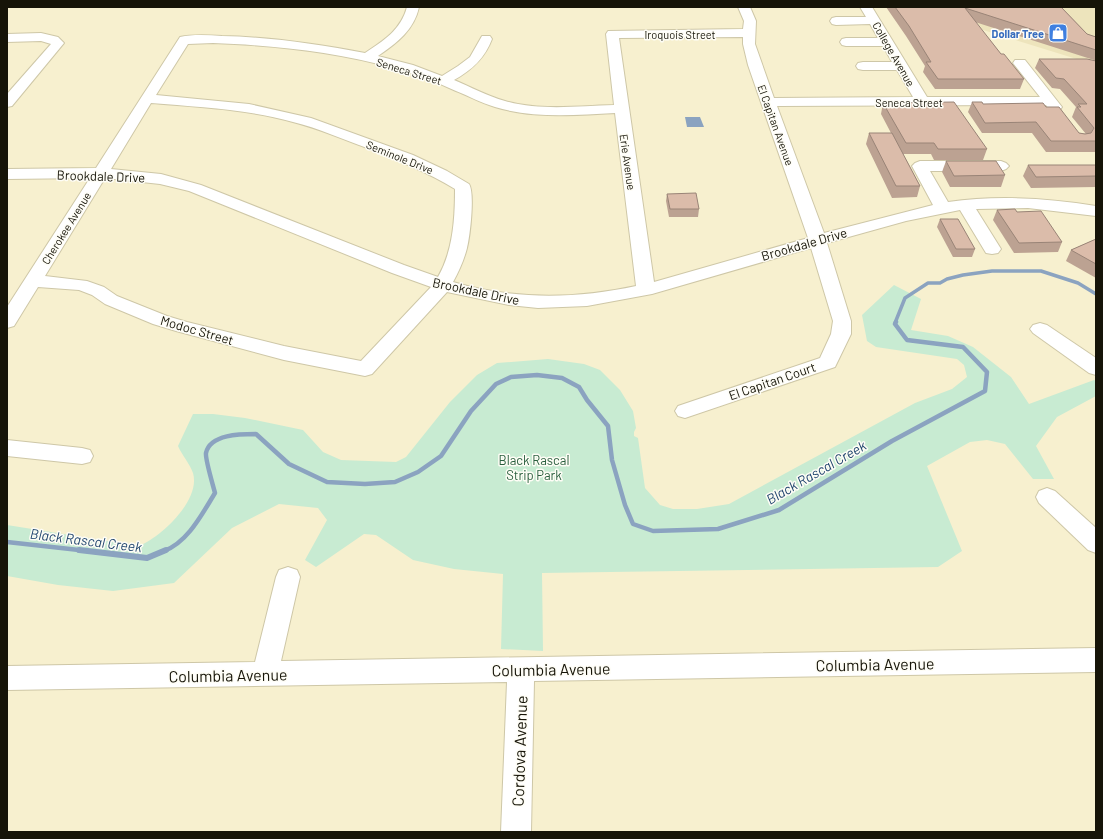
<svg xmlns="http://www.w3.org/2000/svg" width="1103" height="839" font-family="Barlow,sans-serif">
	<rect width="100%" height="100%" fill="#f7f0cf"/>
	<polygon fill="#ede4bc" points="965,7 1096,7 1096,65 983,30"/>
	<path fill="#c8ebd2" d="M894,285L921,299L911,330L948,336L973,347L1011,377L1029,404L1094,380L1096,381V396L1057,417L1036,446L1054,479H1033L1005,444L987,440L970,442L927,466L962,551L938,567L542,573L543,651L501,649L503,574L454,569L413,560L376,535L364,534L316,567L305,560L327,520L318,508L279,504L232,528L174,583L113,591L58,585L7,576V525L139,546C161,537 201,500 193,473C190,464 182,455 178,446L193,414H213L245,418L303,430L323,452L341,460L396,462L406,457L450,402L477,375L497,363L548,359L584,364L600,370L620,390L633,411L636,428L634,432V436L638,438L645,488L660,505L673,509H697L729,504L915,403L952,389L967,377L964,365L957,359L876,347L867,341L862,315Z"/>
	<polygon fill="#8ba3c0" points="685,117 700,117 704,127 687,127"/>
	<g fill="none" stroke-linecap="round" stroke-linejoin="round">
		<polyline stroke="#8ba3c0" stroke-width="3.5" points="895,323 905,298 928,283 940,283 947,279 963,275 992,271 1041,271 1078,283 1096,294"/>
		<g stroke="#8ba3c0" stroke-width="4.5">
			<polyline points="7,542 88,551"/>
			<path d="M164,551C188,542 202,514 215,493C213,485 205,459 206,453C210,434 241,434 256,434L289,464L327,482L365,484L395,482L418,472L441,456L471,411L496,384L511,377L537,375L562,378L579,387L587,400L608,426L612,460L625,505L633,524L653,531L718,529L779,510L892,441L985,391L987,372L963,347L907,340L895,324L896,322"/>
		</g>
		<polyline stroke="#8ba3c0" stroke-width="6" points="79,550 147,558 166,550"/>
		<defs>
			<g id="minor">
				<path d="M407,7H419C414,30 397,43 378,56L413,65L442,76L458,66L470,57L482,36H490L492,39C485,58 472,70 454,80C471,87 487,96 505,101C539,111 579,106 614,105L606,34L608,31L743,29L744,21L738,7H750L756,21L755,44L774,98L913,97L897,70H863L858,69L856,66L858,63L863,62H892L883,46H846L842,45L840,42L842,39L846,38H878L870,24L836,25L832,24L830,21L832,18L836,17H866L860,7H872L927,97H1040L1013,63L1015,60H1025L1062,107L1060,110C1053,112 1050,111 1046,105L777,106L824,233L933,205L912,166L915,163L920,161H1001L1006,163L1009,166L1006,169L1001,171H930L948,202C997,195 1047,198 1096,206V216L1028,208L976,209L1001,249L998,253L992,254L986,253L960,210L906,221L827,243L851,321V334L835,367L685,418L678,416L675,411L678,406L820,358L831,334L833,321L811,248L652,294L587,306L538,308L509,305L447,292L372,374L365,376L284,360L176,331L153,324L105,304L92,295L79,290L38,287L14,326L7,328V307L90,178L7,179V169L96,168L180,37C193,34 208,35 222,36C270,37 318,44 365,53C383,41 401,30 407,7ZM743,37V44L748,65L808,238L654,282L619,38ZM213,43C270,45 336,52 390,67C413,73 435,81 456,91C469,96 481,103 495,107C534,119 575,115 615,113L636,286C576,299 513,300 453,282C459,271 464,260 467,248C470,236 475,193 469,184L447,171L413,155L311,118L249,104L156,95L188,44ZM151,103C198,107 247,109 293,122C318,128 342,139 367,148C397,160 427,172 455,189C455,219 453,251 438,277L404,265L201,185L161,174L111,169ZM105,178L160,184L189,191L392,273L431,287L361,361L284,346L187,322L167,316L117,296L104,287L87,281L45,276Z"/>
				<polygon points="41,33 58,37 64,43 12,106 7,107 7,94 51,44 41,41 7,42 7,34"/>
				<polygon points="1040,323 1047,325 1096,358 1096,375 1089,373 1033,333 1030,329 1033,325"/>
				<polygon points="7,440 82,448 90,450 93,456 90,462 82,464 7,456"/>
				<polygon points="1047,488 1055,491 1096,528 1096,553 1088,550 1039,503 1036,497 1039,491"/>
				<polygon points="288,567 297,570 300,577 281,661 1096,648 1096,672 534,681 531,832 501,832 507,682 7,690 7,666 255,662 276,577 279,570"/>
			</g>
		</defs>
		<use href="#minor" stroke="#cec7a7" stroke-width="2"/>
		<use href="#minor" fill="#fff" fill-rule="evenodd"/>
	</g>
	<g fill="#bca292">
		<polygon points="886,7 1061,7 1087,34 1096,37 1096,152 1046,152 1032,133 982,133 968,112 972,102 983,104 1046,107 1079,133 1086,134 1072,117 1076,107 1060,89 1052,88 1035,68 1039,59 1094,60 975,22 1001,54 1024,79 1020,89 935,89 923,72 925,66 906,36"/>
		<polygon points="883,103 987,149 983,160 934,160 931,154 903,154 920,186 917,197 892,198 866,144 869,133 891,133 881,114"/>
		<polygon points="946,161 1005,175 1001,187 950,187 942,172"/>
		<polygon points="1028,165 1096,165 1096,187 1031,188 1023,176"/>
		<polygon points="667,194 699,209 698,217 669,217 666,201"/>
		<polygon points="997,210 1017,212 1062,242 1058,252 1014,253 993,220"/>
		<polygon points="940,219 975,249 972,257 953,257 937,227"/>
		<polygon points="1096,239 1096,278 1066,261 1071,250"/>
	</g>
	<g fill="#dbbcaa" stroke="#998477">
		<polygon points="895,7 1061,7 1087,34 1096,37 1096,50 965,8 1001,54 1004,54 1024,79 938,79 926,62 931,62 909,26"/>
		<polygon points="1039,59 1087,59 1096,61 1096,141 1051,141 1036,122 985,123 972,102 982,102 983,104 1043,103 1046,107 1059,107 1079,133 1085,134 1091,133 1094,128 1077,107 1081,107 1078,104 1087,104 1064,79 1056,78"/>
		<polygon points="954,102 987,149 938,149 934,143 906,143 883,103"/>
		<polygon points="869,133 892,133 920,186 896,186"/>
		<polygon points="946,161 996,161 1005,175 954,176"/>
		<polygon points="1028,165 1096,165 1096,176 1036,177"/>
		<polygon points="696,193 699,209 670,209 667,194"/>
		<polygon points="1015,209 1017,212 1041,211 1062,242 1019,243 997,210"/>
		<polygon points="940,219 958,219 975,249 956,249"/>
		<polygon points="1096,239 1096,264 1071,250"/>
	</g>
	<defs>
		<symbol id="shop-square" viewBox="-11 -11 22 22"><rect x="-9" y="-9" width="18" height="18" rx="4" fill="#3f7fe0" stroke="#fefdf6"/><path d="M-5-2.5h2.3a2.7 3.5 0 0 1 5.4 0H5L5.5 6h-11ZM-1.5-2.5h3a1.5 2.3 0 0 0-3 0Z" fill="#fff"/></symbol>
	</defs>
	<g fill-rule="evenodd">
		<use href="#shop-square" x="1047" y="22" width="22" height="22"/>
	</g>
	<g text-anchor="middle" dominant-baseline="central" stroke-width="3" stroke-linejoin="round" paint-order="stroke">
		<g font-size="11" font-weight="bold" fill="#366cbe" stroke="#fefdf6" text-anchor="end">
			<text x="1044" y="33">Dollar Tree</text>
		</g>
		<g font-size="11" fill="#161408" stroke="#fefdf6">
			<text x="680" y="34">Iroquois Street</text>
			<text transform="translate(894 54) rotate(60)">College Avenue</text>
			<text transform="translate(409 71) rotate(17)">Seneca Street</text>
			<text x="909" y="102">Seneca Street</text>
			<text transform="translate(776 125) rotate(70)">El Capitan Avenue</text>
			<text transform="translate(400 157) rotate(22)">Seminole Drive</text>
			<text transform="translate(628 162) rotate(82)">Erie Avenue</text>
			<text transform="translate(66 228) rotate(-58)">Cherokee Avenue</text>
		</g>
		<g font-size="13" fill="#161408" stroke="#fefdf6">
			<text transform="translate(101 176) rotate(2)">Brookdale Drive</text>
			<text transform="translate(804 244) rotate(-16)">Brookdale Drive</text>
			<text transform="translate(476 291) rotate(12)">Brookdale Drive</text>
			<text transform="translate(197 330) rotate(16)">Modoc Street</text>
			<text transform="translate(772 381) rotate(-19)">El Capitan Court</text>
		</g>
		<g font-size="13" fill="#2a5f3e" stroke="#fefdf6">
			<text x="534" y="460">Black Rascal<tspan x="534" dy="15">Strip Park</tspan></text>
		</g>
		<g font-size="14" font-style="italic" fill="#21466e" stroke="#fefdf6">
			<text transform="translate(816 472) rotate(-30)">Black Rascal Creek</text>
			<text transform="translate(86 540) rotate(7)">Black Rascal Creek</text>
		</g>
		<g font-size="16" fill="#161408" stroke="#fefdf6">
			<text transform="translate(875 664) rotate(-1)">Columbia Avenue</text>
			<text transform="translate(551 669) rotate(-1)">Columbia Avenue</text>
			<text transform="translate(228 675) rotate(-1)">Columbia Avenue</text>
			<text transform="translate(519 751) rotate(-88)">Cordova Avenue</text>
		</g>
	</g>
	<rect width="1103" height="839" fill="none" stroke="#161408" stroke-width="16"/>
</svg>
